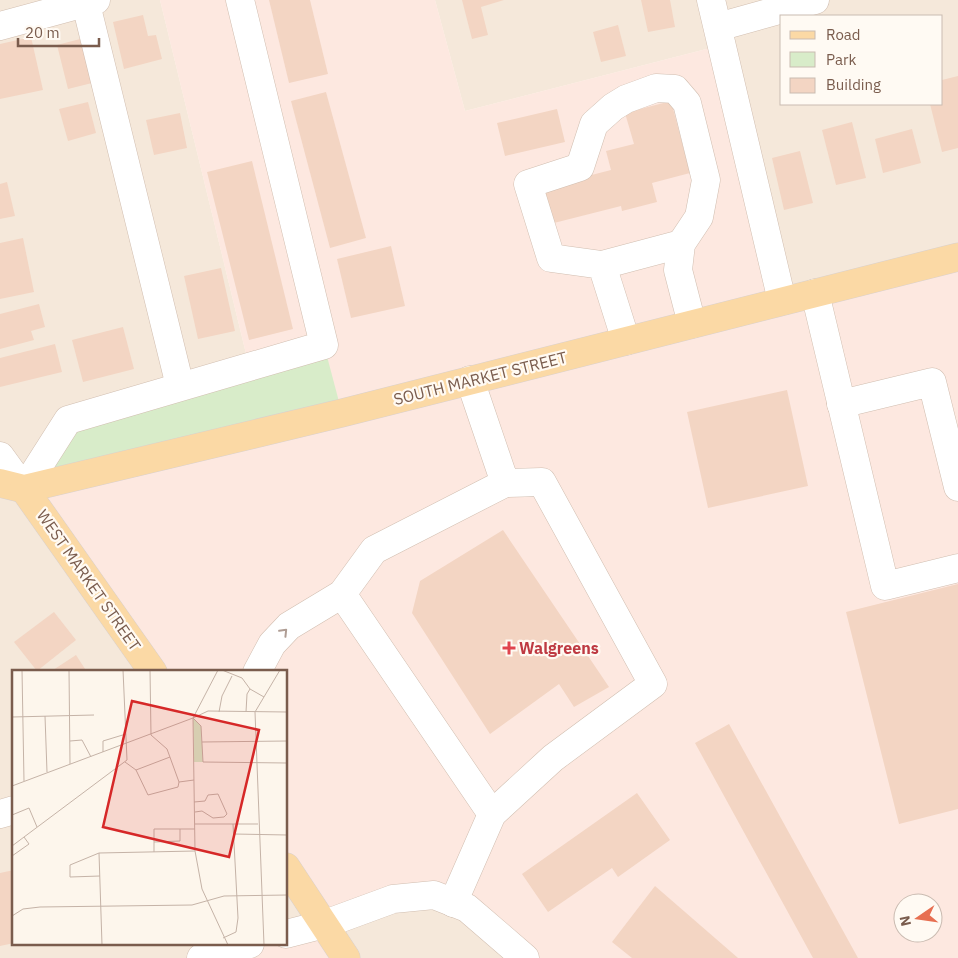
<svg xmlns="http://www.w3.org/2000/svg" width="958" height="958" font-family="'IBM Plex Sans',sans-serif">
	<rect width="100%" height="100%" fill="#fdf6ec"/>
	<g fill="#f5e8da" fill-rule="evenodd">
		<polygon points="0,0 160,0 249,366 153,672 14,672 14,944 250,944 201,958 0,958"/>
		<path d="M435,0H958V257L782,301L722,45L465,111ZM782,16H942V104H782Z"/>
		<polygon points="286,867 434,895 525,958 346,958 286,934"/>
	</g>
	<path fill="#fde8e0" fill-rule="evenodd" d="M160,0H435L465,111L722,45L782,301L958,257V958H525L434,895L325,924L346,958H201L250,944H286L324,924L286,867V672H153L25,489L249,366ZM903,903H933V933H903Z"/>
	<polygon fill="#d8ecc9" points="324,345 342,413 24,489 68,420"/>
	<g fill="#f3d5c3">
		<polygon points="269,0 310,0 328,74 289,83"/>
		<polygon points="462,0 504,0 481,7 488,35 472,39"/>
		<polygon points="641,0 670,0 675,27 648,32"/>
		<polygon points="143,15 148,36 156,35 162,59 124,69 113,22"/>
		<polygon points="618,25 626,56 601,62 593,32"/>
		<polygon points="31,37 43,90 0,99 0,44"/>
		<polygon points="84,38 96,82 68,89 57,45"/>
		<polygon points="958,76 958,148 942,152 930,104 942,104 942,80"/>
		<polygon points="326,92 366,238 330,248 291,101"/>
		<polygon points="671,101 690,173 652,183 657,202 622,211 621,206 546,225 537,189 611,170 606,151 634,144 625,113"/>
		<polygon points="88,102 96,133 68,141 59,109"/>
		<polygon points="557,109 565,142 505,156 497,123"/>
		<polygon points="180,113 187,148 154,155 146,120"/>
		<polygon points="852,122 866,178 836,185 822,130"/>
		<polygon points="912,129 921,163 883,173 875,139"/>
		<polygon points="800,151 813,203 784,210 772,158"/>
		<polygon points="252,161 293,329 249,340 207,172"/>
		<polygon points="7,182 15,216 0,219 0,184"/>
		<polygon points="23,238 34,292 0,299 0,243"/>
		<polygon points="391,246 405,306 351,318 337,259"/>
		<polygon points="221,268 235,331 198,339 184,276"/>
		<polygon points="39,304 45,327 31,331 34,340 0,349 0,314"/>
		<polygon points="123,327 134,369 83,382 72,340"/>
		<polygon points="55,344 62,372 0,387 0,358"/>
		<polygon points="787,390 808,486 708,508 687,412"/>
		<polygon points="503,530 609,687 574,707 559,684 490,734 412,613 420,581"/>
		<polygon points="958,584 958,809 899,824 846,612"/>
		<polygon points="54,612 76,640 37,671 14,642"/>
		<polygon points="76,655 87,672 50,672"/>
		<polygon points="729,724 858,958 813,958 695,743"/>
		<polygon points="637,793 670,840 618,877 612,868 548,912 522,874"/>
		<polygon points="14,870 14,943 0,946 0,873"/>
		<polygon points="655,886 738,958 632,958 612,942"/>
	</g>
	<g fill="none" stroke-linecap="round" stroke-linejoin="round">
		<defs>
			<g id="minor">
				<polyline points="85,0 180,386"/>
				<polyline points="711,0 782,301"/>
				<polyline points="0,26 96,0"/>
				<polyline points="718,27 815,0"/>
				<polyline points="602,265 681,244"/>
				<polyline points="815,293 885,586 958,568"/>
				<polyline points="626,341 602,265 551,258 528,184 580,167 594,124 613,107 626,99 656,88 675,89 687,103 706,180 699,217 681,244 678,270 692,324"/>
				<polyline points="841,404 932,382 958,487"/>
				<polyline points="0,456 24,489 68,420 324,345 240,0"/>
				<polyline points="342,594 492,814"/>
				<polyline points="257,672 272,644 289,626 342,594 374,550 505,483"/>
				<polyline points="0,814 14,810"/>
				<polyline points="453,903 492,814 553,758 653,684 542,482 505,483 470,380"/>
				<polyline points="286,934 325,924 393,899 434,895 467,908 525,958"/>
				<polyline points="201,958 250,944"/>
			</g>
			<g id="major">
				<polyline points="0,483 24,489 342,413 958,257"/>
				<polyline points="24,489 153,672"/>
				<polyline points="286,867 346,958"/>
			</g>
		</defs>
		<use href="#minor" stroke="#d1beb0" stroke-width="29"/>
		<use href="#major" stroke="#dad1cd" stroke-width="29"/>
		<use href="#minor" stroke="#fff" stroke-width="28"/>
		<use href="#major" stroke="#fbd9a5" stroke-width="28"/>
	</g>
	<defs><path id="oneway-chevron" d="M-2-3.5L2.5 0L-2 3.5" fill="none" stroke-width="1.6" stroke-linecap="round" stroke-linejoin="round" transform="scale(1.25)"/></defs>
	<use stroke="#af9d94" href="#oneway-chevron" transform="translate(284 632) rotate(-46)"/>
	<path fill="#e0444e" stroke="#fffaf3" stroke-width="2" d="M506.5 640.5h5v5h5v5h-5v5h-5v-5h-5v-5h5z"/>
	<g text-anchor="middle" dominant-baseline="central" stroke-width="4.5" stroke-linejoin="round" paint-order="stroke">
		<g font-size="16" fill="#7a5c4d" stroke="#fffaf3">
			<text transform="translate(480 378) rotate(-14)">SOUTH MARKET STREET</text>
			<text transform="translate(89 580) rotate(55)">WEST MARKET STREET</text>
		</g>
		<g font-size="16" font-weight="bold" fill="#be3a42" stroke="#fffaf3" text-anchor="start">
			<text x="519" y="648">Walgreens</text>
		</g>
	</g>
	<g transform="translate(12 670)">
		<rect width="275" height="275" fill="#fdf6ec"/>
		<path d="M181,48L189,56L191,92H182Z" fill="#d8ecc9"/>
		<path fill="none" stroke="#c5b3a7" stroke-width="1" d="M10,0L12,111M57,0L58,94M138,0L139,65L155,79L167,112M206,0L181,48L183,181L190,219L216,275M210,0L230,8L238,19M207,42L210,26L220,6M234,42L235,24L238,19L252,27M275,42L196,41L181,48L189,56L191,92L275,93M33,46L35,102M0,47L82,45M58,71L70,70L79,87M190,72L275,71M91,82V71L114,64M113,92L124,100L136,125L166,117L167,112L182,110M124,100L158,87M0,116L181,48M182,132L193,131L196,125L206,124L215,144L212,147L201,148L190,141L183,142M0,145L17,138L25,157M183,154H246M222,164L275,165M142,172L168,171V159M0,176L115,90L111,0M142,182V159H183M87,183L90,275M0,186L17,174L12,167M88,206L58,207V195L87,183L183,181M0,246L11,239L28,237L180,235L212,226L275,225M211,268L224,262L226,248L221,154M252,275L243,42L268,0"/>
		<path fill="#d62828" fill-opacity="0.15" stroke="#d62828" stroke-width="2.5" d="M120,31L247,60L217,187L91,157Z"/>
		<rect width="275" height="275" fill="none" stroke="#7a5c4d" stroke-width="2.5"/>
	</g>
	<rect x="780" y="15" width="162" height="90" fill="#fffaf3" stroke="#cabbb1"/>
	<rect x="790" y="31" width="25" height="8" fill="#fbd9a5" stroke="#cabbb1"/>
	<text x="826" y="40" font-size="15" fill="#7a5c4d">Road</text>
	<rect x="790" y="52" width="25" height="15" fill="#d8ecc9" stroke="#cabbb1"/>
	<text x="826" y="65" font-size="15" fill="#7a5c4d">Park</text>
	<rect x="790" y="78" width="25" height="15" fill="#f3d5c3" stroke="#cabbb1"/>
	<text x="826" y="90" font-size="15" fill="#7a5c4d">Building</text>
	<g transform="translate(918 918) rotate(257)"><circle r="24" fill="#fffaf3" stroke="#cabbb1"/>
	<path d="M0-4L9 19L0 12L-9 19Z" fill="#e76f51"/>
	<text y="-8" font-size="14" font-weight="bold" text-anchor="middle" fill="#7a5c4d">N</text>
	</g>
	<path d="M18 38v8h81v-8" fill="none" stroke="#7a5c4d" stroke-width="2.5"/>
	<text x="25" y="38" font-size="15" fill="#7a5c4d" stroke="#fffaf3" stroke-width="4" paint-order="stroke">20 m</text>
</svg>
